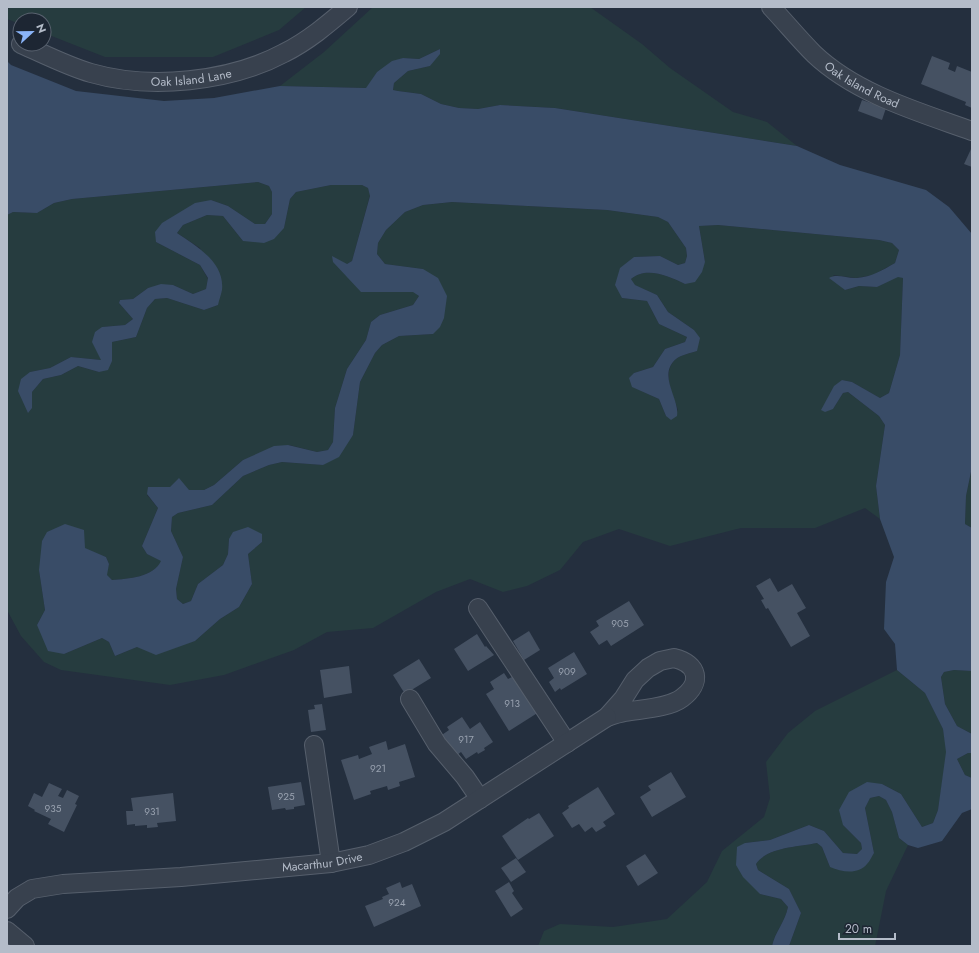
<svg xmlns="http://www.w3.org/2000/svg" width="979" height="953" font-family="Jost,sans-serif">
	<rect width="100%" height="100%" fill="#242f3e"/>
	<g fill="#263c3f">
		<polygon points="9,7 306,7 279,30 213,57 105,57 44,33 44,20 20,20 20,24 7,19 7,11"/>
		<polygon points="373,7 590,7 642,44 670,68 733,112 767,122 797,146 555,108 500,105 478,109 459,108 441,104 421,94 398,91 393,90 394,83 408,71 430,66 440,49 419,59 403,58 377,72 367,88 280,86 324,52"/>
		<path d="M258,182L269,186L272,192V214L265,224H255L228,206L211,200L156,242L200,265L208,279L206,289L193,294L173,285L148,288L133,299L120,300L119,303L133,319L125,325L102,327L101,360L71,357L50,368L30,372L32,408V392L43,379L61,375L78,366L99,372L112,361V342L136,337L147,308L155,299L167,298L204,310L218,305L200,248L177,233L183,225L207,215L223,216L243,241L284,228L290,199L296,192L331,185H362L368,188L370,195L352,261L347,264L362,292H414L419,296L413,305L380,315L371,322L366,340L347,369L335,408L333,442L328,450L317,452L289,445L243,460L214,485L204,490H189L170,487L147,495L158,508L142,546L147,554L162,561C153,577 129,579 112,580L106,575L109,564L106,557L85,549L39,570L45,610L37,625L64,654L102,638L109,642L115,656L137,647L195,641L220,619L239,607L252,584L248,554L262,542L229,539L228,554L223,565L198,584L191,601L183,604L177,599L176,589L183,557L171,531L172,517L178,513L212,505L243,476L269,465L282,462L323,465L353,435L360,382L375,353L382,345L399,336L433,334L423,269L385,264L377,254L378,243L386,230L405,212L423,205L452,202L607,210L658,217L668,222L686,248L687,256L685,263L678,265L660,256L634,257L622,298L647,301L659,324L687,337L685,342L665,349L653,367L634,373L633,387L659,399L666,416L678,410C673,395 661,372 676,359C681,355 691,353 697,351L694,330L668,312L657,295L634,285L631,279C646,266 669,276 685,284L705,262L699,226L718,225L879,240L892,243L899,250L895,263L873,275L856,278L833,275L845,290L859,286L877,287L898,276L903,278L900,355L889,393L880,398L852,382L842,380L833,409L843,393L848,392L879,416L885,425L876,486L880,519L865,508L815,528H741L670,546L619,529L583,542L560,570L527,586L503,592L470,579L436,592L373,628L327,632L294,650L224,675L170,685L61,670L44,662L21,636L7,610V215L13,212L37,213L54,203L72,199Z"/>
		<polygon points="972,467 972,528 965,524 966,496"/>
		<path d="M897,670L925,693L943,729L947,752L938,810L933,823L922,827L901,794L882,784L843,825L861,843L862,849L857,854L843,853L824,831L809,825L770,840L745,843L760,894L781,899L788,907C785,922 775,932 772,946H538L544,931L560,924L613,927L667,919L707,882L722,851L764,817L770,798L766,762L788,733L815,711Z"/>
		<polygon points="954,670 972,671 972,734 957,726 945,704 941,677 944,672"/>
		<polygon points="968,753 972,753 972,778 965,775 957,759"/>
		<path d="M879,796L886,800L892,812L899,838L908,845L886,891L875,946H789L801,913L789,889L758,870L756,864C767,847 798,847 817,843L822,847L830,867L874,853L865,808L870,798Z"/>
	</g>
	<path fill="#394c67" d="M440,49V54L430,66L408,71L394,83L393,90L398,91L421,94L441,104L459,108L478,109L500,105L555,108L797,146L840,165L926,190L949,207L972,234V467L966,496L965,524L972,528V671L954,670L944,672L941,677L945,704L957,726L972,734V753H968L957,759L965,775L972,778V809L962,813L942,841L918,848L908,845L899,838L892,812L886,800L879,796L870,798L865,808L874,853C872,856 870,861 867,864C858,875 842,872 830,867L822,847L817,843C798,847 767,847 756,864L758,870L789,889L801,913L789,946H772C775,932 785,922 788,907L781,899L760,894L743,877L736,865L737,847L745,843L770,840L809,825L824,831L843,853L857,854L862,849L861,843L843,825L839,810L849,792L867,782L882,784L901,794L922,827L933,823L938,810L946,752L943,729L925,693L897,670L895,644L884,629L886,582L894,557L880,519L876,486L885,425L879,416L848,392L843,393L833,409L825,412L821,410L834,386L842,380L852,382L880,398L889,393L900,355L903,278L898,277L877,287L859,286L845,290L829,278C837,273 848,279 857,278C871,277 883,270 895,263L899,250L892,243L879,240L718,225L699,226L705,262L702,272L695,282L685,284C669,276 646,266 631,279L635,285L657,295L668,312L694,330L700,338L697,351C691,353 681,355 676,359C657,375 680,399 677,416L671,420L666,416L659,399L632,387L629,378L634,373L653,367L665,349L685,342L687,337L659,324L647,301L622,298L615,285L620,268L634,257L660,256L678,265L685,263L687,256L686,248L668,222L658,217L607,210L452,202L423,205L405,212L386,230L378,243L377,254L385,264L423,269L438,278L447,296L444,318L440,327L433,334L399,336L382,345L375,353L360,382L353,435L339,457L323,465L282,462L269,465L243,476L212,505L178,513L172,517L171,531L183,557L176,589L177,599L183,604L191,601L198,584L223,565L228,554L229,539L233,532L248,527L262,534V542L248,554L252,584L239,607L220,619L195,641L156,655L137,647L115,656L109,642L102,638L64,654L48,651L37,625L45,610L39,570L42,541L47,532L65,524L84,530L85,548L106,557L109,564L107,575L112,580C128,579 154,577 161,561L147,554L142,546L158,508L147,494L148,487H170L179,478L189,490H204L214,485L243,460L274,446L288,445L317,452L328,450L333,442L335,408L347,369L366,340L371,322L380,315L413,305L419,296L413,292H361L333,262L332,256L347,264L352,261L370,196L368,188L362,185H331L296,192L290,199L284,228L274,239L264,243L243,241L223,216L207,215L183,225L177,233C196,246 225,262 222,290C221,295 219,300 218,305L204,310L167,298L155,299L147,308L136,337L112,342V361L108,370L99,372L78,366L61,375L43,379L32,392V408L28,413L18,391L21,379L30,372L50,368L71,357L101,360L92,342L95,332L102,327L125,325L133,319L119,303L120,300L133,299L148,288L161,284L173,285L193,294L206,289L208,278L200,265L156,242L155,232L162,223L195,203L211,200L228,206L255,224H265L272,214V192L269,186L258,182L72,199L54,203L37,213L13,212L7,215V61L11,65L76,91L164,101L214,98L280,86L366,88L377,72L392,61L403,58L419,59Z"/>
	<g fill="#455162">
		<polygon points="932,56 950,63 948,69 955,72 957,66 972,72 972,108 965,105 966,102 921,84"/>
		<polygon points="862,100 886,108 882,120 858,111"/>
		<polygon points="972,147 972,167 964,164"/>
		<polygon points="770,578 778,592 792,584 806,608 797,613 810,636 791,647 768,608 766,609 761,600 764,599 756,586"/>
		<polygon points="629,601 644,625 611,646 607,640 599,645 590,632 599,626 596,621"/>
		<polygon points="529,631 540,650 524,660 513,641"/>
		<polygon points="477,634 485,647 486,646 494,655 468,671 454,649"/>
		<polygon points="574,652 587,674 561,690 560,688 555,692 549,682 554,678 548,668"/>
		<polygon points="419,659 431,678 405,694 393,675"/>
		<polygon points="349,666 352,693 324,698 320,670"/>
		<polygon points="504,673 508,679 516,675 539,712 509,731 486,694 494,689 490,682"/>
		<polygon points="322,704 326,730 311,732 308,710 315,709 314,705"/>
		<polygon points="462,717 470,729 480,722 493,742 484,748 485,750 478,754 477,752 466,759 461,752 453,758 439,737 449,730 447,727"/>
		<polygon points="386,741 388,750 405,744 415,777 399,782 400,786 388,790 387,786 370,791 371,794 354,800 341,760 358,755 359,759 372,754 369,747"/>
		<polygon points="671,772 686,797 652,817 640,797 651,790 648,786"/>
		<polygon points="301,782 305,805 294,807 294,809 286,810 285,808 272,810 268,787"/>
		<polygon points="49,783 62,789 58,796 63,798 67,790 79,796 75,804 77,805 64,832 48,824 51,819 34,811 35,810 28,806 34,793 42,797"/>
		<polygon points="598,787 615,814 603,822 606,826 596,832 592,827 585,832 579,824 572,828 562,813 569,808 568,806"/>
		<polygon points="173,793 176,821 157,823 158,827 147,828 147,825 135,826 135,824 127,825 126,811 133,811 131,798"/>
		<polygon points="539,813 554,836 518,860 502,836 528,818 529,819"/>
		<polygon points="645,854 658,873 638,886 626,866"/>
		<polygon points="516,858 526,872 511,882 501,868"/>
		<polygon points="400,882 402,888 412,884 421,906 374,927 365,906 383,899 382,897 389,894 386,888"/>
		<polygon points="509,882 514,891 512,893 523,909 511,917 495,891"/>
	</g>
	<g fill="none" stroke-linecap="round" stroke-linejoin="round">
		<defs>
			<g id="minor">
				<path id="s1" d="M771,7C786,23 799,39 814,54C856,94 919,112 972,131"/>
				<path id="s2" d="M21,44C44,54 67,66 91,73C150,90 230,82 284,53C308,41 328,24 348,7"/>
				<polyline points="478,608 567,743"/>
				<path d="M674,658C699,664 702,683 682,698C669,708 641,709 625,712C619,713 613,715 607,717L623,699L635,680L648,668L660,661Z"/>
				<polyline points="410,699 437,744 465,777 480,799"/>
				<polyline points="314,745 331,863"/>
				<path id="s3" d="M7,909L17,898L32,889L63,884L181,877L331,863L369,855L404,842L444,822L607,717"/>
				<polyline points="7,931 25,946"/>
			</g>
		</defs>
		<use href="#minor" stroke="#565f6c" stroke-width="20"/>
		<use href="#minor" stroke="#38414e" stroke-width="18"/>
	</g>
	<g text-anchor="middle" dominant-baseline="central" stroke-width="3.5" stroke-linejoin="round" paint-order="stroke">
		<g font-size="10" fill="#98a1af">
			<text x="620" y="623">905</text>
			<text x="567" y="671">909</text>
			<text x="512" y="703">913</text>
			<text x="466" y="739">917</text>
			<text x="378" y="768">921</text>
			<text x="286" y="796">925</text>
			<text x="53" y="808">935</text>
			<text x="152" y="811">931</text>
			<text x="397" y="902">924</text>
		</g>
		<g font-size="12" fill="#b4bcc9" stroke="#1d2633">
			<text stroke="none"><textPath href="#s2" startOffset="177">Oak Island Lane</textPath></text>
			<text stroke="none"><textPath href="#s1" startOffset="121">Oak Island Road</textPath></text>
			<text stroke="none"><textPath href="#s3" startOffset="324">Macarthur Drive</textPath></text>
		</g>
	</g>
	<rect width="979" height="953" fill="none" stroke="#b4bcc9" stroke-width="16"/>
	<g transform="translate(32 32) rotate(68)"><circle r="19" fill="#1d2633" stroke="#59626f"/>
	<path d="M0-3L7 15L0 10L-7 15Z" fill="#8ab4f8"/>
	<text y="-6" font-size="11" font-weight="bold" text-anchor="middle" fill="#b4bcc9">N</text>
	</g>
	<path d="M839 933v6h56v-6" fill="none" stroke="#b4bcc9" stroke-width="2"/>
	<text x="845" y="933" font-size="12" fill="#b4bcc9" stroke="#1d2633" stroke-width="3" paint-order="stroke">20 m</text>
</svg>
